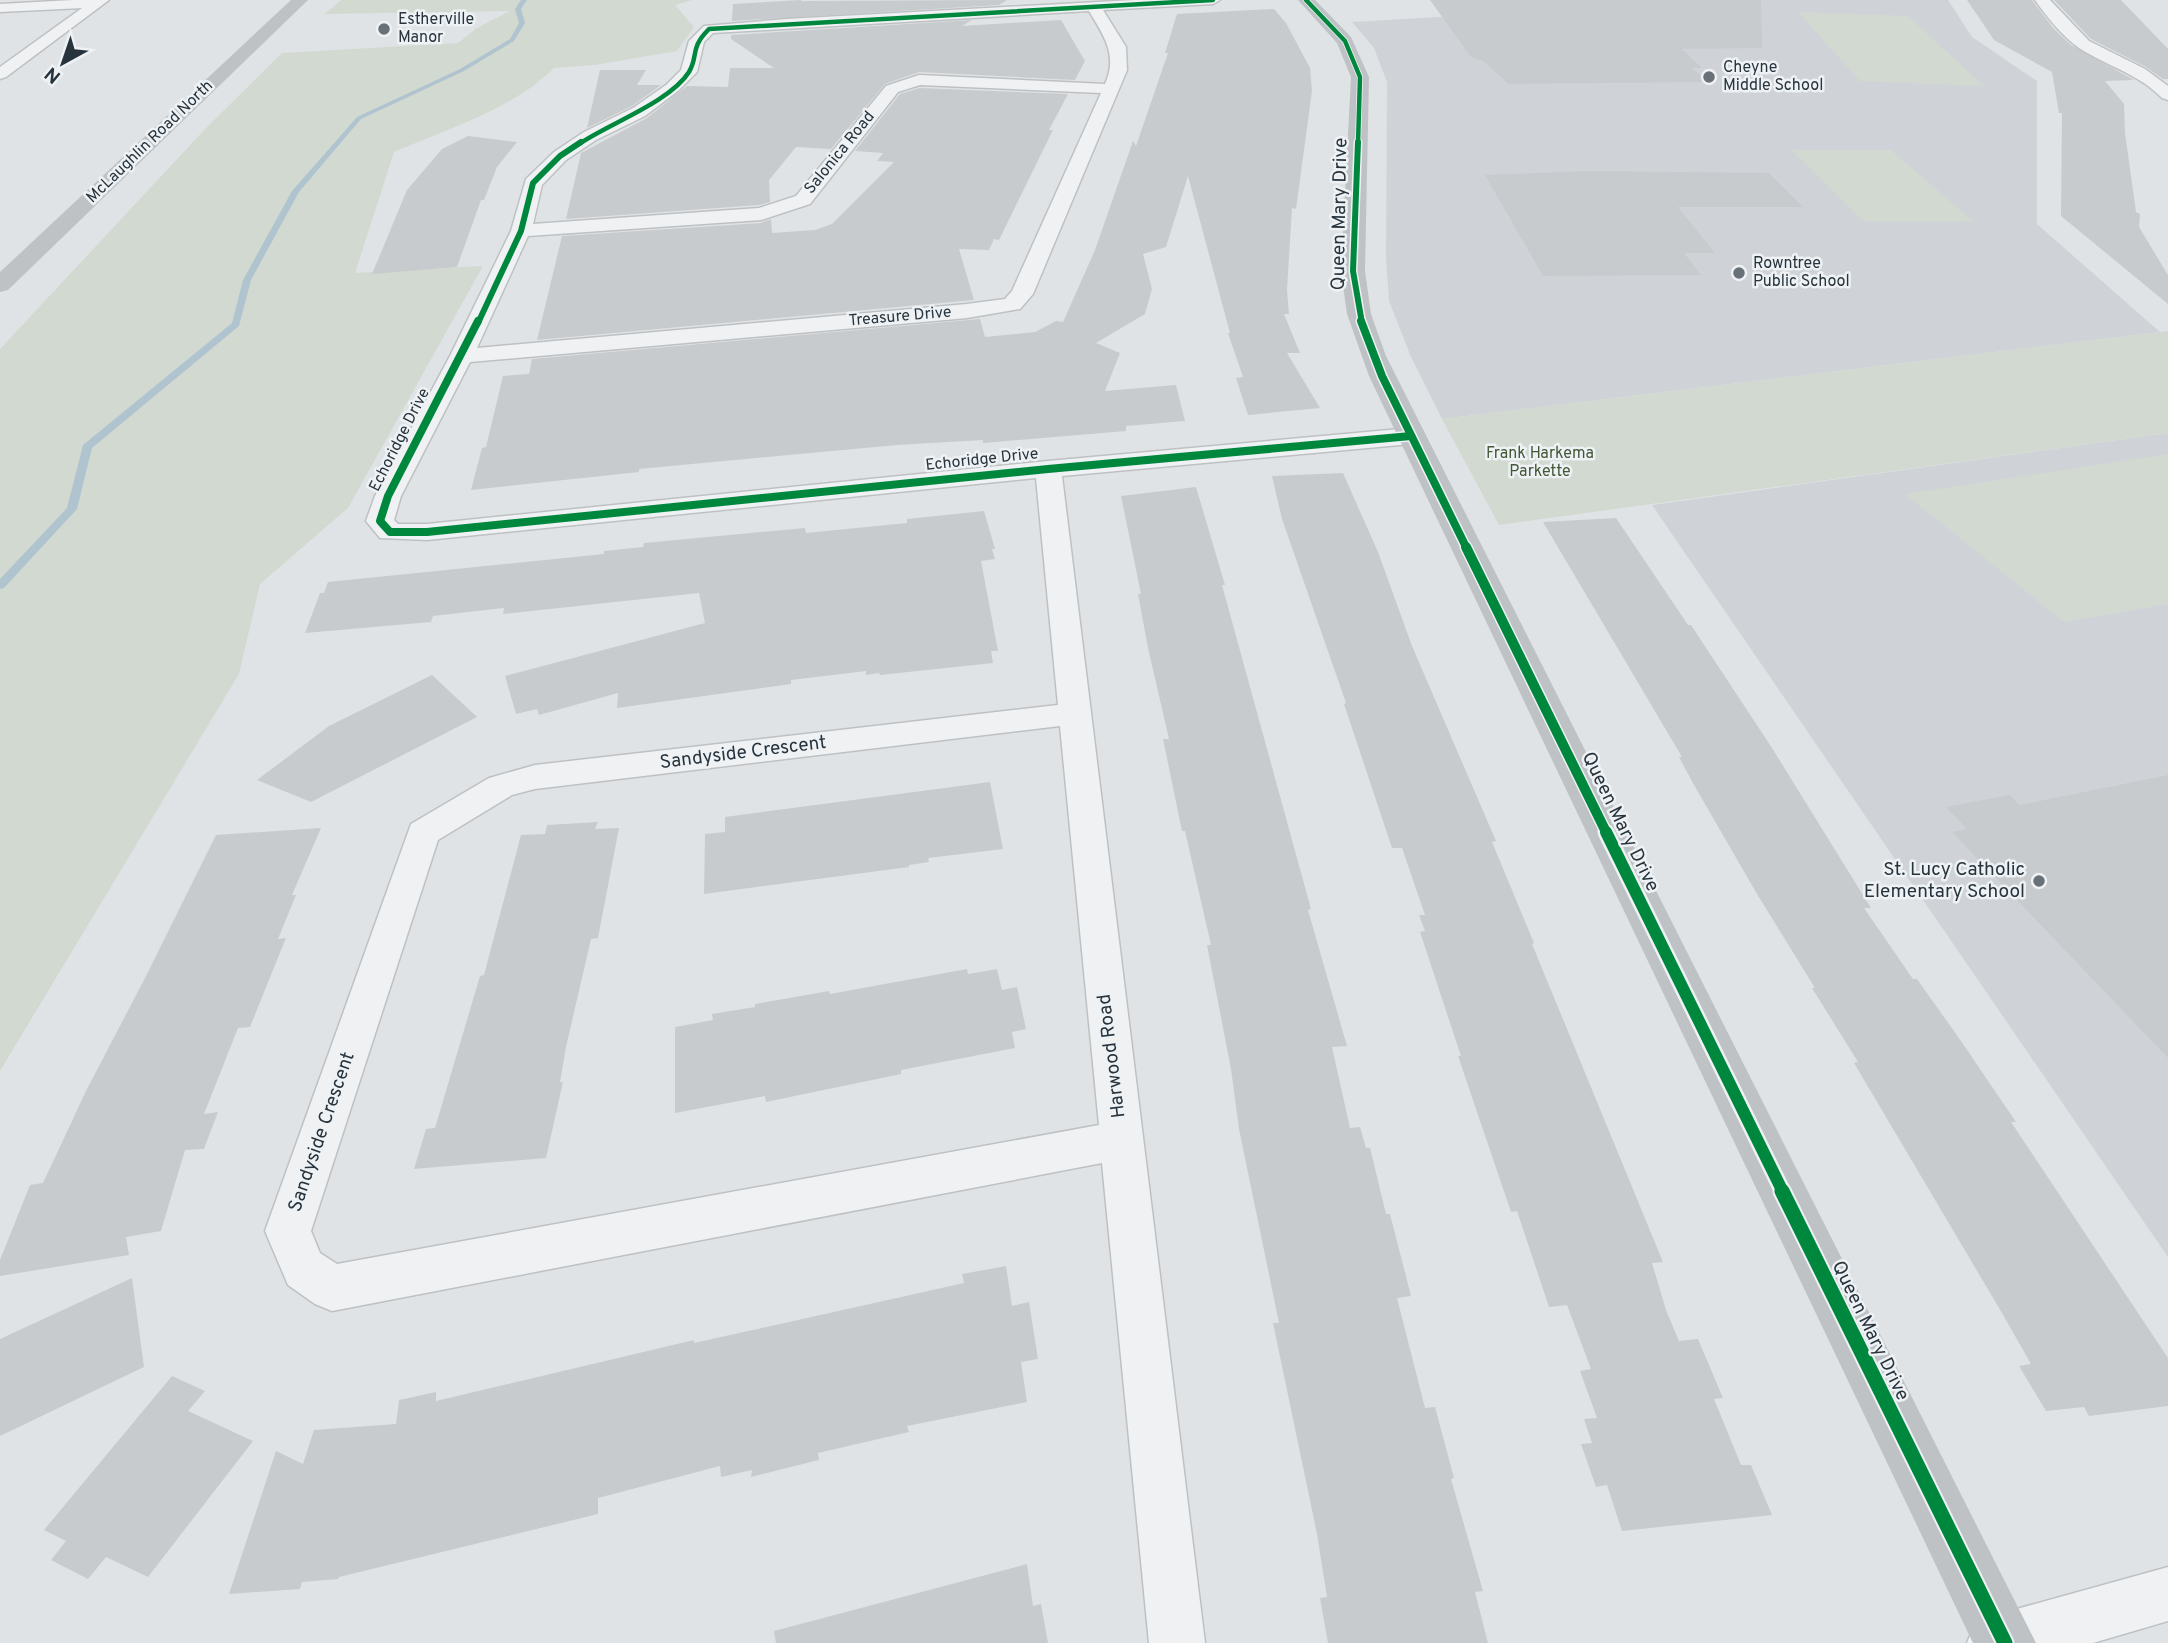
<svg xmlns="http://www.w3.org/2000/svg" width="2168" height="1643" font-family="Overpass,sans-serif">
	<rect width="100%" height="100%" fill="#e0e3e5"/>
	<g fill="#cfd3d8">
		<polygon points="1732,0 1948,0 1972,37 2037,81 2037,224 2160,332 1442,419 1411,357 1389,301 1386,259 1387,82 1374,48 1352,22"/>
		<polygon points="2168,433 2168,1257 1652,505"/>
	</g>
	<g fill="#d2d9d1">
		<path d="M341,0H692L675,5L694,27L677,51L595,65L554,68C512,110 447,129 394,152L355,273L483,266L348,508L260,584L239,674L0,1071V349L207,127L282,53L458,43L477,28L510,11L325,14Z"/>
		<polygon points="1798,12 1908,16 1984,86 1860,81"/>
		<polygon points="1791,150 1891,150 1973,221 1863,221"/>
		<polygon points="2168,331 2168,433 1499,525 1442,419"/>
		<polygon points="2168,454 2168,604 2064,622 1905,494"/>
	</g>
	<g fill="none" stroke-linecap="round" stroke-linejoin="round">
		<polygon fill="#b0c4cf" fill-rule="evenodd" points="521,0 527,0 521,9 525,23 514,41 464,71 361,119 299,192 251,280 239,326 92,448 77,509 4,588 0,589 0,579 67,508 83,445 232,323 243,280 292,191 357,117 460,69 510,39 519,23 515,9"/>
	</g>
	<g fill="#c8cbcd">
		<polygon points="801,0 801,1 1007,0 999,5 732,21 733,4"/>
		<polygon points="1430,0 1761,0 1762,48 1682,49 1702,68 1692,68 1708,82 1509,84 1483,61 1471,57"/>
		<polygon points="1967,0 2032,0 2053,28 2071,45 2134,80 2105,81 2124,104 2125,133 2136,212 2140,214 2139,227 2168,275 2168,304 2061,216 2062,113 2059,113 2052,72 1994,40"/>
		<polygon points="2054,0 2121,0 2168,49 2168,79 2163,79 2146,67 2091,39"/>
		<polygon points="1274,9 1286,23 1310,68 1312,91 1296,209 1292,208 1287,290 1289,314 1284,314 1300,353 1287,353 1320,408 1248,415 1236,378 1243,377 1228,333 1230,333 1188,176 1166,247 1143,254 1152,289 1145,314 1096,343 1120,353 1105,391 1176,385 1185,421 1126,426 1126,431 983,443 983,440 897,445 639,469 639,472 471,490 482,448 486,447 503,376 529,374 532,359 980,319 985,337 1035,332 1056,321 1063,322 1095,250 1133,141 1136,146 1168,53 1165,53 1177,14"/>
		<polygon points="972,20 962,26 1061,20 1085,61 1075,80 919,72 885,84 831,149 796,147 769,180 770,202 759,205 566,219 581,153 647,118 687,86 728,87 730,68 774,68 731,39 731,35"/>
		<polygon points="600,70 646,70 637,85 661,85 632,106 587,128"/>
		<polygon points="920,88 1068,94 1049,130 1053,130 999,240 994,239 989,250 959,249 974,300 537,340 562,236 761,223 771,219 772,233 815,230 832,224 894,162 877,161 883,153 855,151 900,94"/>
		<polygon points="468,136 517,142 497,167 484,200 481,200 457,267 372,274 407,190 442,149"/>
		<polygon points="1589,171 1769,173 1803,207 1678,207 1715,253 1684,253 1701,275 1543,276 1485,175"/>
		<polygon points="1343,473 1378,552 1412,646 1496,841 1492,842 1534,943 1532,944 1663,1262 1652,1263 1666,1310 1679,1341 1698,1339 1723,1398 1714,1399 1741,1465 1751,1465 1772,1515 1622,1531 1607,1485 1596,1487 1581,1444 1592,1443 1584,1419 1597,1418 1580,1371 1591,1369 1567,1305 1549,1307 1517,1211 1511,1212 1458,1056 1461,1056 1420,932 1425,931 1419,915 1425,915 1402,848 1392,848 1344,704 1346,703 1282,519 1272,476"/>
		<polygon points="1196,487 1225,585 1222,585 1311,909 1308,910 1347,1046 1332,1047 1350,1128 1360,1127 1366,1148 1370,1148 1386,1214 1390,1214 1411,1296 1397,1298 1425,1408 1435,1407 1454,1478 1451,1479 1483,1591 1475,1592 1488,1643 1328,1643 1320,1598 1327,1597 1317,1534 1273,1323 1279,1323 1239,1129 1231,1069 1207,945 1211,945 1185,831 1182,831 1163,739 1169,739 1148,648 1138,594 1141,594 1121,496"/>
		<polygon points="984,511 995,549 992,549 995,559 981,561 998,651 991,651 993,663 880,675 879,673 866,675 866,671 791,680 791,684 617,708 618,693 539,715 537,709 516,714 505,676 705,623 699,593 503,614 504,608 433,616 431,622 305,633 320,593 324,593 328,582 604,554 604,551 643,547 644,543 805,528 806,533 907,523 907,519"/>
		<polygon points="1616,518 1688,625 1691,625 1772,748 1871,908 1864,908 1913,979 1917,979 1961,1041 2016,1122 2011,1122 2168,1358 2168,1406 2089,1416 2084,1407 2046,1411 2019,1366 2031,1364 2002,1313 1854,1063 1858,1062 1812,988 1815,988 1757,894 1694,785 1679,757 1682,757 1543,522"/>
		<polygon points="432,675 477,717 311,802 257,780 329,726"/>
		<polygon points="2168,775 2168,1058 1952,832 1967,829 1946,807 2010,795 2020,805"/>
		<polygon points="990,782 1003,849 928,858 929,862 909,865 909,867 704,894 705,834 725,832 725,817"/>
		<polygon points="598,822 595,829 619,828 598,938 591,939 566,1047 560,1082 563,1082 546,1158 414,1169 426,1129 435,1128 480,976 484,975 521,835 545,834 547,825"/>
		<polygon points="321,828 292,895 296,895 278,939 286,938 250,1027 238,1028 204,1114 218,1112 204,1149 185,1150 161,1231 126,1237 129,1255 0,1276 0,1260 30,1185 43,1183 86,1091 145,978 216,835"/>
		<polygon points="967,969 968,974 997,969 1002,990 1017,987 1026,1029 1012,1032 1015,1048 901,1070 901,1074 766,1102 765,1096 675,1113 675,1027 713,1020 712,1014 755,1007 755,1004 829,991 830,994"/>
		<polygon points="1006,1266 1012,1306 1029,1302 1038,1359 1021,1362 1027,1402 907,1426 909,1432 818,1453 819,1460 751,1477 752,1470 721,1477 720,1466 598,1498 598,1514 339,1577 338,1579 302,1582 300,1589 229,1594 276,1451 303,1464 314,1430 396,1424 399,1400 436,1392 436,1401 694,1340 694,1343 964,1283 962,1274"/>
		<polygon points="132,1278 144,1367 0,1436 0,1339"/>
		<polygon points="172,1376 205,1391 188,1411 253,1441 148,1577 106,1557 88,1579 51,1560 66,1541 44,1530"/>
		<polygon points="1027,1564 1033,1606 1041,1604 1048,1643 776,1643 774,1631"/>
	</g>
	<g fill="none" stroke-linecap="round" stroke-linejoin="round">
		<defs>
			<g id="street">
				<polygon points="73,0 109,0 6,77 0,79 0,67 82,8 0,12 0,4"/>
				<path d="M1134,0H1220L1213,4L1103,10L1126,47L1127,70L1033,294L1020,309L967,318L470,362L401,496L394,520L398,524H427L1048,461L1411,428L1420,431L1424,436L1420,441L1411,444L1062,476L1205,1643H1149L1102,1163L332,1311L315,1304L288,1285L265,1231L411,824L489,778L535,765L1058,705L1036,478L427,540L380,538L366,521L375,496L450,356L511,231L526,179L554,152L584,132L633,108L666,85L681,70L689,41L704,26L787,19ZM1089,11C1104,36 1118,55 1105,84L919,75L886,86L796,196L759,208L533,224L542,185L566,160L596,140L645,116L678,91L697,72L704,42L713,33ZM920,85L1101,93L1012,291L1005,299L967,304L477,348L528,236L761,220L810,204L898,92ZM1060,726L1099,1125L337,1264L320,1253L311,1231L438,840L512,795L535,789Z"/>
				<path d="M2035,0H2050L2089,41L2145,69L2168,86V100L2162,98C2139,74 2107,66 2079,48C2062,36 2047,17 2035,0Z"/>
				<polygon points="2168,1567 2168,1621 2093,1643 1967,1643 1975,1623 1995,1615"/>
			</g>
		</defs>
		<use href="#street" stroke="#bec1c3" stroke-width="3"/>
		<use href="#street" fill="#f0f1f2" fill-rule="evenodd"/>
		<g fill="#bec2c5" fill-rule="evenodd">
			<polygon points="291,0 308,0 8,290 0,292 0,272"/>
			<polygon points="1298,0 1315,0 1351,37 1369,77 1365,271 1371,314 1386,356 2036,1643 1973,1643 1369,376 1347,314 1341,271 1351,77 1337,43"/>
		</g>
		<defs>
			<g id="cycleway-far5">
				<polyline points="1306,0 1345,41 1360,77 1358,144"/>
				<path d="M579,144C608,124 670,102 689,72C699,55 689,49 709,29L1213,0"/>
			</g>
			<g id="cycleway-far4">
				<polyline points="1358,142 1353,271 1362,323"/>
				<polyline points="478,323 521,231 533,183 560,156 581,142"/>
			</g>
			<g id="cycleway-far3">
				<polyline points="478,321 388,496 380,521 390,532 427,532 1048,469 1411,436"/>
				<polyline points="1361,321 1382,376 1467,549"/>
			</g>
			<polyline id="cycleway-far2" points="1466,547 1607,834"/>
			<polyline id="cycleway-far1" points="1606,832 1783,1192"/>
			<polyline id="cycleway" points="1782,1191 2005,1643"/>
		</defs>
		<use href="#cycleway-far5" stroke="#eef2f5" stroke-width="6"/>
		<use href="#cycleway-far4" stroke="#eef2f5" stroke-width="9"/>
		<use href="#cycleway-far3" stroke="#eef2f5" stroke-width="11"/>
		<use href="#cycleway-far2" stroke="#eef2f5" stroke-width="13"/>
		<use href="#cycleway-far1" stroke="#eef2f5" stroke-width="17"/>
		<use href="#cycleway" stroke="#eef2f5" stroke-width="19"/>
		<use href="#cycleway-far5" stroke="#00873e" stroke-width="4.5"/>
		<use href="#cycleway-far4" stroke="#00873e" stroke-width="6"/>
		<use href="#cycleway-far3" stroke="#00873e" stroke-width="8"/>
		<use href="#cycleway-far2" stroke="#00873e" stroke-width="10"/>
		<use href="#cycleway-far1" stroke="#00873e" stroke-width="12"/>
		<use href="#cycleway" stroke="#00873e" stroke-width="15"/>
	</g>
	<g fill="#687178" stroke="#eef2f5" stroke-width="2.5">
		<circle cx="384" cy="29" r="7"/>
		<circle cx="1709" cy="77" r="7"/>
		<circle cx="1739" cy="273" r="7"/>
		<circle cx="2039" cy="881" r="7"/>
	</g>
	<g text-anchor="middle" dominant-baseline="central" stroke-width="5" stroke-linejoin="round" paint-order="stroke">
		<g font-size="16" fill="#28343d" stroke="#eef2f5" text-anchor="start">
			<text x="398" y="20">Estherville<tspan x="398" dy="18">Manor</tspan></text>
			<text x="1723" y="68">Cheyne<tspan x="1723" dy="18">Middle School</tspan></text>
			<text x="1753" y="264">Rowntree<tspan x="1753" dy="18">Public School</tspan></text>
		</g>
		<g font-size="16" fill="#28343d" stroke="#eef2f5">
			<text transform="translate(150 142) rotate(-44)">McLaughlin Road North</text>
			<text transform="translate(840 153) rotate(-51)">Salonica Road</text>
			<text transform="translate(900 317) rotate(-5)">Treasure Drive</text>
			<text transform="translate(400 440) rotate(-63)">Echoridge Drive</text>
			<text transform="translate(982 460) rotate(-6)">Echoridge Drive</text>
		</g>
		<g font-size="16" fill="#435837" stroke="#eef2f5">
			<text x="1540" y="454">Frank Harkema<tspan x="1540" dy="18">Parkette</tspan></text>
		</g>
		<g font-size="19" fill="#28343d" stroke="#eef2f5">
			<text transform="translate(1340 214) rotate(-89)">Queen Mary Drive</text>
			<text transform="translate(743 753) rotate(-7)">Sandyside Crescent</text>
			<text transform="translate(1620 822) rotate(64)">Queen Mary Drive</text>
			<text transform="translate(1112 1056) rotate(-97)">Harwood Road</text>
			<text transform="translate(322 1132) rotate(-71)">Sandyside Crescent</text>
			<text transform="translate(1870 1331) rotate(64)">Queen Mary Drive</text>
		</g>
		<g font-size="19" fill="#28343d" stroke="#eef2f5" text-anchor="end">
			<text x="2025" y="870">St. Lucy Catholic<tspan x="2025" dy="22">Elementary School</tspan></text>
		</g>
	</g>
	<g transform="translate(63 63) rotate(220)" stroke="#eef2f5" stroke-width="5" paint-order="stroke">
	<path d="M0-5L12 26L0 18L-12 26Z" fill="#28343d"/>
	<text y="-10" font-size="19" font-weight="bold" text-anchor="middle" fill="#28343d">N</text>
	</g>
</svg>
